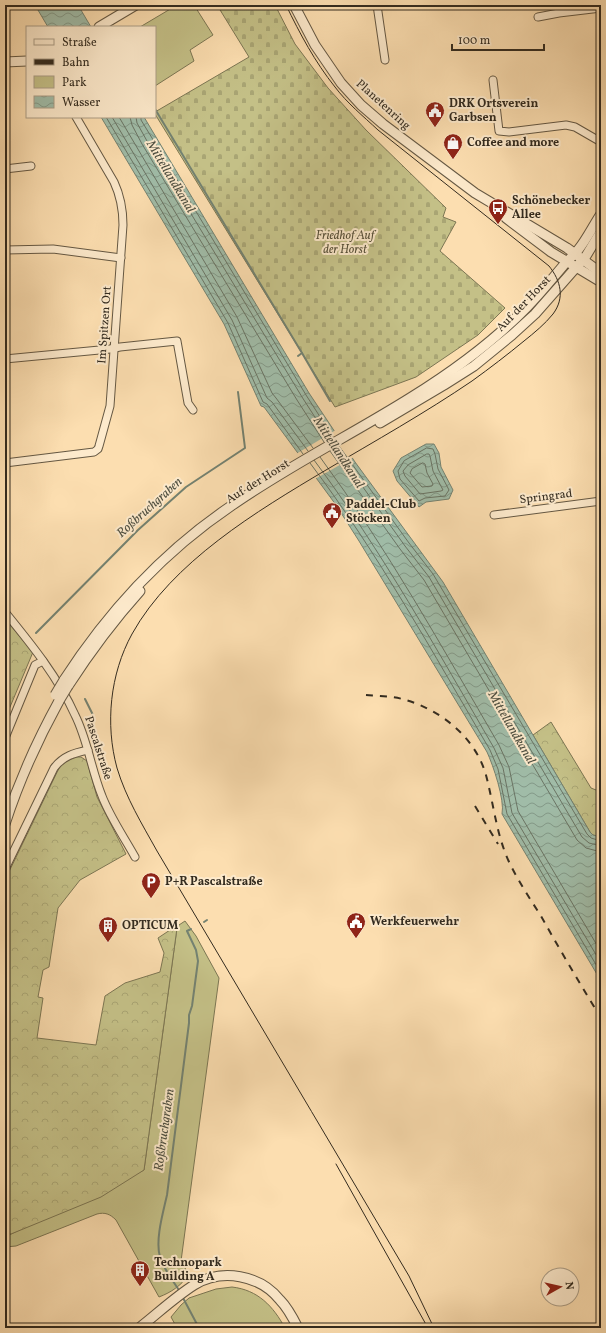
<svg xmlns="http://www.w3.org/2000/svg" width="606" height="1333" font-family="Vollkorn,serif">
	<defs>
		<pattern id="forest-crowns" width="20" height="18" patternUnits="userSpaceOnUse"><rect width="20" height="18" fill="#c4c087"/><path d="M2 6a3 3 0 1 1 6 0M12 15a3 3 0 1 1 6 0" fill="none" stroke="#a9a574"/></pattern>
		<pattern id="cemetery-stones" width="16" height="16" patternUnits="userSpaceOnUse"><rect width="16" height="16" fill="#c4c087"/><path d="M2 7V4a2 2 0 0 1 4 0v3zM10 15v-3a2 2 0 0 1 4 0v3z" fill="#a9a574"/></pattern>
		<pattern id="water-waves" width="16" height="10" patternUnits="userSpaceOnUse"><rect width="16" height="10" fill="#a0bca8"/><path d="M0 5q4-4 8 0t8 0" fill="none" stroke="#839988"/></pattern>
	</defs>
	<rect width="100%" height="100%" fill="#fcdeb0"/>
	<filter id="stains"><feTurbulence type="fractalNoise" baseFrequency=".005" numOctaves="4"/><feColorMatrix values="0 0 0 0 .2 0 0 0 0 .09 0 0 0 0 .02 0 0 0 .5 -.17"/></filter>
	<radialGradient id="worn" r=".72"><stop offset=".6" stop-color="#630" stop-opacity="0"/><stop offset="1" stop-color="#630" stop-opacity=".3"/></radialGradient>
	<g fill="#c4c087" stroke="#7c7653">
		<polygon points="177,5 194,5 213,35 190,50 194,61 155,86 155,27 140,27"/>
		<path d="M185,921L196,936L219,978L181,1261L189,1275C180,1286 172,1292 159,1297L116,1220C110,1214 105,1212 97,1214L16,1246L5,1247V1234H11L144,1170L177,928L179,925Z"/>
		<path d="M232,1287C258,1290 273,1306 285,1328H177L171,1317L181,1305L189,1298L216,1289Z"/>
	</g>
	<g fill="url(#forest-crowns)" stroke="#7c7653">
		<polygon points="5,619 33,652 5,719"/>
		<polygon points="551,722 591,788 601,792 601,837 593,835 590,832 533,735"/>
		<polygon points="75,757 81,757 87,761 97,797 126,854 80,880 58,908 49,967 43,970 38,997 43,998 37,1038 96,1045 105,996 125,983 160,972 164,953 158,938 173,928 177,928 144,1170 101,1197 11,1234 5,1234 5,880 61,764"/>
	</g>
	<polygon fill="url(#cemetery-stones)" stroke="#7c7653" points="217,5 275,5 295,44 328,88 366,130 446,208 443,217 456,222 440,251 505,308 478,335 416,377 335,407 155,114 155,112 249,57"/>
	<g fill="url(#water-waves)" stroke="#748271">
		<polygon points="35,5 78,5 91,27 48,27"/>
		<path d="M101,117H144L309,393L355,462L443,582L590,832L593,835L601,837V981L502,814C505,800 493,765 487,752L359,541L336,505L264,407L261,406L224,324Z"/>
		<polygon points="426,444 434,444 439,453 441,467 453,490 449,499 426,502 419,507 397,481 393,471 401,458"/>
	</g>
	<polygon fill="#fcdeb0" points="336,430 354,457 315,479 296,454"/>
	<g fill="none" stroke-linecap="round" stroke-linejoin="round">
		<g stroke="#6a7464" stroke-width="1">
			<polyline points="106,117 228,323 263,402 267,404 303,454"/>
			<polyline points="112,117 232,320 267,398 272,402 308,451"/>
			<polyline points="119,117 237,317 272,393 276,398 313,448"/>
			<polyline points="130,117 132,125 142,144 297,400 324,442"/>
			<polyline points="136,117 137,123 147,141 302,397 329,439"/>
			<polyline points="141,117 141,120 152,138 306,395 333,437"/>
			<polyline points="339,446 409,543 433,574 587,834 591,838 601,841"/>
			<polyline points="335,448 405,546 429,577 582,837 589,843 601,846"/>
			<polygon points="427,448 433,449 435,454 438,469 449,490 445,496 425,498 419,501 400,479 398,471 404,461"/>
			<polyline points="330,451 400,549 424,580 577,840 586,848 601,852"/>
			<polygon points="427,454 429,454 430,456 433,471 443,490 441,491 420,494 405,476 403,471 408,465"/>
			<path d="M320,457C387,548 442,647 499,745L509,767L518,811L601,952"/>
			<path d="M314,460C382,551 437,650 494,748L503,768L512,813L601,963"/>
			<path d="M310,463C378,553 433,653 490,750L498,769L507,814L601,973"/>
			<polygon points="423,463 425,464 427,473 433,484 432,486 422,487 410,473 412,469"/>
		</g>
		<g stroke="#748271" stroke-width="2">
			<polyline points="155,109 302,353 298,356"/>
			<polyline points="302,353 330,401"/>
			<polyline points="36,633 138,530 186,487 245,448 238,392"/>
			<polyline points="85,699 93,715"/>
			<polyline points="204,922 207,920"/>
			<path d="M180,1292C174,1282 163,1268 160,1257C155,1240 163,1213 167,1195L189,1023V1015L192,1006L198,961L196,950L187,931L191,929"/>
			<polyline points="182,1296 199,1328"/>
		</g>
		<defs>
			<g id="minor">
				<polyline points="377,5 385,60"/>
				<polyline points="538,17 559,13 601,8"/>
				<polyline points="493,80 499,131 509,132 566,125 575,127 601,142"/>
				<polyline points="5,169 31,166"/>
				<polyline points="5,250 53,249 121,258"/>
				<polyline points="5,359 110,349 120,347 177,341 188,403 193,410"/>
				<path d="M5,463L94,452L98,449L99,446L110,406L123,225C123,209 121,197 114,182L76,117"/>
				<polyline points="494,515 601,501"/>
				<path d="M5,612C31,644 58,677 75,715C88,741 91,769 102,796C110,817 124,837 135,857"/>
				<polyline points="5,738 35,665 43,661"/>
				<path d="M5,869L54,768C63,756 74,753 88,750"/>
			</g>
			<g id="tertiary">
				<polyline points="294,5 315,45 341,83 361,105 383,124 475,193 567,248 601,273"/>
				<polyline points="99,27 136,5"/>
				<polyline points="5,62 27,61"/>
				<polyline points="506,218 551,252 601,282"/>
				<polyline points="380,423 444,385 474,366 512,335 535,314 586,256 601,231"/>
				<path d="M64,680C108,612 163,552 231,506C288,466 351,435 410,398C452,372 493,342 527,307C540,294 551,280 563,266C567,261 573,256 578,250C587,239 593,226 601,214"/>
				<path d="M68,686C90,652 113,621 140,591"/>
				<path d="M5,824C19,781 37,741 59,701"/>
				<path d="M139,1328C157,1314 175,1297 194,1285C222,1268 260,1275 280,1300C288,1308 293,1318 298,1328"/>
			</g>
		</defs>
		<use href="#minor" stroke="#655843" stroke-width="9"/>
		<use href="#tertiary" stroke="#655843" stroke-width="11"/>
		<use href="#minor" stroke="#fdeacc" stroke-width="7"/>
		<use href="#tertiary" stroke="#fdeacc" stroke-width="9"/>
		<g stroke="#332b1f" stroke-width="1">
			<path d="M286,5C300,34 315,62 335,87C347,103 363,116 378,130L549,266C561,281 565,298 553,314C545,324 534,333 524,341C507,355 490,368 472,381C425,413 375,441 326,470C257,511 172,562 132,634C110,674 105,724 117,768C126,798 142,824 157,851C176,883 195,915 214,947C279,1057 344,1166 409,1276L434,1328"/>
			<polyline points="336,1164 428,1328"/>
		</g>
		<g stroke="#332b1f" stroke-width="2" stroke-dasharray="7 7" stroke-linecap="butt">
			<path d="M366,695C379,696 393,696 406,700C443,711 478,740 487,779C494,807 497,837 510,864C519,882 530,899 541,916C560,950 580,984 601,1018"/>
			<polyline points="475,806 498,844"/>
		</g>
		<defs>
			<g id="tertiary-bridge">
				<polyline points="55,695 64,680"/>
				<polyline points="59,701 68,686"/>
			</g>
		</defs>
		<use href="#tertiary-bridge" stroke="#655843" stroke-width="11" stroke-linecap="butt"/>
		<use href="#tertiary-bridge" stroke="#fdeacc" stroke-width="9"/>
	</g>
	<defs>
		<symbol id="civic-pin" viewBox="-11 -11 22 30"><path d="M0 17L-7.5 6A9.5 9.5 0 1 1 7.5 6Z" fill="#8f2418" stroke="#fdeacc"/><path d="M-.6-6.5H3V-4.5H.6V-3L4-1V1h2V6H-6V1h2V-1L-.6-3ZM-1.2 2.5V6h2.4V2.5Z" fill="#fff"/></symbol>
		<symbol id="shop-pin" viewBox="-11 -11 22 30"><path d="M0 17L-7.5 6A9.5 9.5 0 1 1 7.5 6Z" fill="#8f2418" stroke="#fdeacc"/><path d="M-5-2.5h2.3a2.7 3.5 0 0 1 5.4 0H5L5.5 6h-11ZM-1.5-2.5h3a1.5 2.3 0 0 0-3 0Z" fill="#fff"/></symbol>
		<symbol id="bus-pin" viewBox="-11 -11 22 30"><path d="M0 17L-7.5 6A9.5 9.5 0 1 1 7.5 6Z" fill="#8f2418" stroke="#fdeacc"/><path d="M-5-6H5V4H4V6H2V4H-2V6H-4V4H-5ZM-3.5-4V0h7V-4ZM-3.5 1.2v1.5H-2V1.2ZM2 1.2v1.5H3.5V1.2Z" fill="#fff"/></symbol>
		<symbol id="parking-pin" viewBox="-11 -11 22 30"><path d="M0 17L-7.5 6A9.5 9.5 0 1 1 7.5 6Z" fill="#8f2418" stroke="#fdeacc"/><path d="M-3.5-5.5H1a3.5 3.5 0 0 1 0 7H-1V5.5H-3.5ZM-1-3.4V-.6H.8a1.4 1.4 0 0 0 0-2.8Z" fill="#fff"/></symbol>
		<symbol id="building-pin" viewBox="-11 -11 22 30"><path d="M0 17L-7.5 6A9.5 9.5 0 1 1 7.5 6Z" fill="#8f2418" stroke="#fdeacc"/><path d="M-4-6H4V6H1V3H-1V6H-4ZM-2.5-4.3h1.7v1.8h-1.7ZM.8-4.3h1.7v1.8H.8ZM-2.5-1h1.7V.8h-1.7ZM.8-1h1.7V.8H.8Z" fill="#fff"/></symbol>
	</defs>
	<g fill-rule="evenodd">
		<use href="#civic-pin" x="424" y="100" width="22" height="30"/>
		<use href="#shop-pin" x="442" y="132" width="22" height="30"/>
		<use href="#bus-pin" x="487" y="197" width="22" height="30"/>
		<use href="#civic-pin" x="321" y="501" width="22" height="30"/>
		<use href="#parking-pin" x="140" y="871" width="22" height="30"/>
		<use href="#civic-pin" x="345" y="911" width="22" height="30"/>
		<use href="#building-pin" x="97" y="915" width="22" height="30"/>
		<use href="#building-pin" x="129" y="1259" width="22" height="30"/>
	</g>
	<g text-anchor="middle" dominant-baseline="central" stroke-width="4" stroke-linejoin="round" paint-order="stroke">
		<g font-size="12" font-weight="bold" fill="#332b1f" stroke="#fdeacc" text-anchor="start">
			<text x="449" y="104">DRK Ortsverein<tspan x="449" dy="14">Garbsen</tspan></text>
			<text x="467" y="143">Coffee and more</text>
			<text x="512" y="201">Schönebecker<tspan x="512" dy="14">Allee</tspan></text>
			<text x="346" y="505">Paddel-Club<tspan x="346" dy="14">Stöcken</tspan></text>
			<text x="165" y="882">P+R Pascalstraße</text>
			<text x="370" y="922">Werkfeuerwehr</text>
			<text x="122" y="926">OPTICUM</text>
			<text x="154" y="1263">Technopark<tspan x="154" dy="14">Building A</tspan></text>
		</g>
		<g font-size="12" fill="#332b1f" stroke="#fdeacc">
			<text transform="translate(383 105) rotate(42)">Planetenring</text>
			<text transform="translate(524 304) rotate(-46)">Auf der Horst</text>
			<text transform="translate(105 325) rotate(-86)">Im Spitzen Ort</text>
			<text transform="translate(258 482) rotate(-32)">Auf der Horst</text>
			<text transform="translate(546 497) rotate(-7)">Springrad</text>
			<text transform="translate(98 748) rotate(72)">Pascalstraße</text>
		</g>
		<g font-size="12" font-style="italic" fill="#575039" stroke="#fdeacc">
			<text x="345" y="236">Friedhof Auf<tspan x="345" dy="14">der Horst</tspan></text>
		</g>
		<g font-size="13" font-style="italic" fill="#4e4f41" stroke="#fdeacc">
			<text transform="translate(170 177) rotate(59)">Mittellandkanal</text>
			<text transform="translate(338 453) rotate(57)">Mittellandkanal</text>
			<text transform="translate(150 508) rotate(-42)">Roßbruchgraben</text>
			<text transform="translate(511 728) rotate(60)">Mittellandkanal</text>
			<text transform="translate(165 1130) rotate(-82)">Roßbruchgraben</text>
		</g>
	</g>
	<rect width="606" height="1333" fill="none" stroke="#fcdeb0" stroke-width="20"/>
	<rect x="6" y="6" width="594" height="1321" fill="none" stroke="#332b1f" stroke-width="2"/>
	<rect x="10" y="10" width="586" height="1313" fill="none" stroke="#332b1f"/>
	<rect x="26" y="26" width="130" height="92" fill="#fdeacc" stroke="#ac9e87"/>
	<rect x="34" y="39" width="20" height="6" fill="#fdeacc" stroke="#ac9e87"/>
	<text x="62" y="46" font-size="12" fill="#332b1f">Straße</text>
	<rect x="34" y="59" width="20" height="6" fill="#332b1f" stroke="#ac9e87"/>
	<text x="62" y="66" font-size="12" fill="#332b1f">Bahn</text>
	<rect x="34" y="76" width="20" height="12" fill="#c4c087" stroke="#ac9e87"/>
	<text x="62" y="86" font-size="12" fill="#332b1f">Park</text>
	<rect x="34" y="96" width="20" height="12" fill="url(#water-waves)" stroke="#ac9e87"/>
	<text x="62" y="106" font-size="12" fill="#332b1f">Wasser</text>
	<g transform="translate(560 1287) rotate(82)"><circle r="19" fill="#fdeacc" stroke="#ac9e87"/>
	<path d="M0-3L7 15L0 10L-7 15Z" fill="#8f2418"/>
	<text y="-6" font-size="11" font-weight="bold" text-anchor="middle" fill="#332b1f">N</text>
	</g>
	<path d="M452 44v6h92v-6" fill="none" stroke="#332b1f" stroke-width="2"/>
	<text x="458" y="44" font-size="12" fill="#332b1f" stroke="#fdeacc" stroke-width="3" paint-order="stroke">100 m</text>
	<rect width="100%" height="100%" filter="url(#stains)"/>
	<rect width="100%" height="100%" fill="url(#worn)"/>
</svg>
